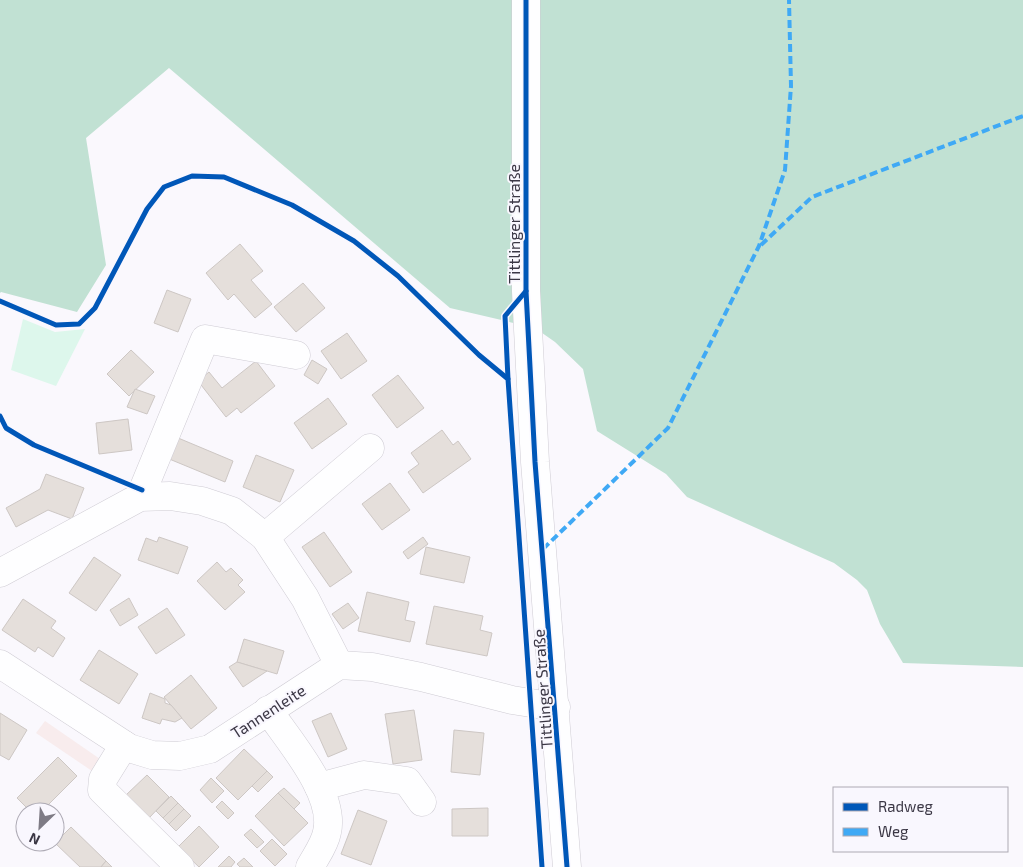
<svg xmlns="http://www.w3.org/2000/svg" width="1023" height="867" font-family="'Exo 2',sans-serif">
	<rect width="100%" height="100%" fill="#faf8fd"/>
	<polygon fill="#f8eced" points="45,721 100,759 92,771 36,733"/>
	<polygon fill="#ddf7ec" points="23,319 55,332 85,329 56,386 11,370"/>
	<polygon fill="#c1e1d3" points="0,0 1023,0 1023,667 903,663 880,624 867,590 857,580 834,563 687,497 666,474 597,431 583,369 555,342 535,328 450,308 169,68 86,138 106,265 77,312 1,292 0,293"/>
	<g fill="#e5dfdb" stroke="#cdc7c4">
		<polygon points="240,244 263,271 251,280 272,304 255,318 234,294 228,300 206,273"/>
		<polygon points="303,283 325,308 296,332 274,307"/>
		<polygon points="167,290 191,299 178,332 154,323"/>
		<polygon points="347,333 367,361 341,379 321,351"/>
		<polygon points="131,350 154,372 129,396 107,374"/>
		<polygon points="312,360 327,369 318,384 304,375"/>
		<polygon points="256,361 275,386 241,413 237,408 226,417 198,381 209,372 222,388"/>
		<polygon points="398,375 424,408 397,428 372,395"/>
		<polygon points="135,389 155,396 147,414 127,407"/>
		<polygon points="328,398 347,424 312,449 294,423"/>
		<polygon points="128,419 132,450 99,454 96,423"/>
		<polygon points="442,430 453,445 458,441 471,459 423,493 408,472 419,464 411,453"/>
		<polygon points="171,435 233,461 225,482 162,456"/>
		<polygon points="256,455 294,470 280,502 243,487"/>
		<polygon points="46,474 84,488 72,519 48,510 16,527 6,508 40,489"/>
		<polygon points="390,483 410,510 382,530 362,504"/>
		<polygon points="324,532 352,572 330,587 302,547"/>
		<polygon points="159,537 188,547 178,574 138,560 146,538 157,542"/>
		<polygon points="423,537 428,544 408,559 403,552"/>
		<polygon points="426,547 470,557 464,583 420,574"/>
		<polygon points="94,557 121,575 96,611 69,593"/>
		<polygon points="217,562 226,572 231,568 243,580 238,585 245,592 225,610 197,581"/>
		<polygon points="367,592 409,602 405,620 415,622 410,642 358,631"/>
		<polygon points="129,598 138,615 120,626 110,610"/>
		<polygon points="23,599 56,621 51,628 65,638 53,657 38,647 35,652 2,630"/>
		<polygon points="348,603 359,618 343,629 332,614"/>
		<polygon points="434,606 483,616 480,630 492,633 487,656 426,644"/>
		<polygon points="167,608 185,635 156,654 138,627"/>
		<polygon points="244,639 284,651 277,674 237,662"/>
		<polygon points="99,650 138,674 119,704 80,680"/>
		<polygon points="237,662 267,671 243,687 229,667"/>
		<polygon points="191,675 217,708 191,729 164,697"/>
		<polygon points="150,693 165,699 165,703 171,705 182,718 175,722 162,719 160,724 142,718"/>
		<polygon points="414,710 422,760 393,764 385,714"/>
		<polygon points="0,713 27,730 9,760 0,755"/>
		<polygon points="331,713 347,749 328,757 312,721"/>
		<polygon points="454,730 484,733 480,775 451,772"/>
		<polygon points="244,749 267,771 238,800 216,778"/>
		<polygon points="58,757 77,776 41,812 31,812 17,798"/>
		<polygon points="267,771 273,777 258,792 252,786"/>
		<polygon points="147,775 169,797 149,818 126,795"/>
		<polygon points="211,778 224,791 212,803 200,790"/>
		<polygon points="284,788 300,803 294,809 278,793"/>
		<polygon points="278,793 308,823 284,846 255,816"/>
		<polygon points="171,796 178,803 163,818 156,811"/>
		<polygon points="222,801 234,813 228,819 216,807"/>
		<polygon points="178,803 184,809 169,824 163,818"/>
		<polygon points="488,808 488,836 452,836 452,809"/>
		<polygon points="184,809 191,816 176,831 169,824"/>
		<polygon points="358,810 387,821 371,865 341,854"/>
		<polygon points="199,826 219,847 199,867 178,847"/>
		<polygon points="71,827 106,861 101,867 80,867 55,843"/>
		<polygon points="251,829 264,842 257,848 244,835"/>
		<polygon points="272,839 287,854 275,866 260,851"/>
		<polygon points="229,856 235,862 231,867 218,867"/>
		<polygon points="244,858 253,867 240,867 237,864"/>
		<polygon points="106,861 112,867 101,867"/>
	</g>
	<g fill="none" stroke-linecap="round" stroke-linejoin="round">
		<defs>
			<g id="minor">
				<polyline points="526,0 526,291 535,462 567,867"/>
				<polyline points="140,497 205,339 296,355"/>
				<polyline points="265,537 370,448"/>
				<polyline points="0,573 140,497 170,496 202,501 232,511 265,537 305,598 339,665"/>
				<polyline points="0,664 129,748 152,755 180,756 210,749 339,665 372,667 421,677 512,700 556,707"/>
				<path d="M268,710C289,741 336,794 327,832C325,844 316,856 310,867"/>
				<polyline points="124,745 103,779 102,790 180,867"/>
				<polyline points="319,787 364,775 407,781 422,802"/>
			</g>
		</defs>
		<use href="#minor" stroke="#cfccd4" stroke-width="29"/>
		<use href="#minor" stroke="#fefeff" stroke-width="28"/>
		<g stroke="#3fa9f5" stroke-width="4" stroke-dasharray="8 4" stroke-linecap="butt">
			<polyline points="761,245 812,197 1023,116"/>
			<polyline points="543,549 668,428 759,246 785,170 791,86 789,0"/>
		</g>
		<defs>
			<g id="cycleway">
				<polyline points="526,0 526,291 535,462 567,867"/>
				<polyline points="0,301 56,325 79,324 95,308 147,209 164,187 192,176 224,177 292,205 354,241 398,276 479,355 508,379 542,867"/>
				<polyline points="508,379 505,316 526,291"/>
				<polyline points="0,416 6,428 34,445 142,490"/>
			</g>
		</defs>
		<use href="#cycleway" stroke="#f9f7fe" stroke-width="8"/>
		<use href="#cycleway" stroke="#0057b8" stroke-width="5"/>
	</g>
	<g text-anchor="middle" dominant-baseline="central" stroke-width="4" stroke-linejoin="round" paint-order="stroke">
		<g font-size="16" fill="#3b3745" stroke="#f9f7fe">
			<text transform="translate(513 224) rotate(-90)">Tittlinger Straße</text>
			<text transform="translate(542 689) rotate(-94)">Tittlinger Straße</text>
			<text transform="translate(268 711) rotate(-33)">Tannenleite</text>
		</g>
	</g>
	<rect x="833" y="787" width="175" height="65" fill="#f9f7fe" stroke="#adaab4"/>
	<rect x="843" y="803" width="25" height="8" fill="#0057b8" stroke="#adaab4"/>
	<text x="878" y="812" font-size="15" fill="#3b3745">Radweg</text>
	<rect x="843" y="828" width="25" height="8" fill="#3fa9f5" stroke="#adaab4"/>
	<text x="878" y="837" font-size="15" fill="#3b3745">Weg</text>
	<g transform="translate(40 827) rotate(205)"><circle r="24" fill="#f9f7fe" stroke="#adaab4"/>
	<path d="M0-4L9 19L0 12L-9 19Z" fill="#7e7b85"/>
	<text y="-8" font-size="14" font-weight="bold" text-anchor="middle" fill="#3b3745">N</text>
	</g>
</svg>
